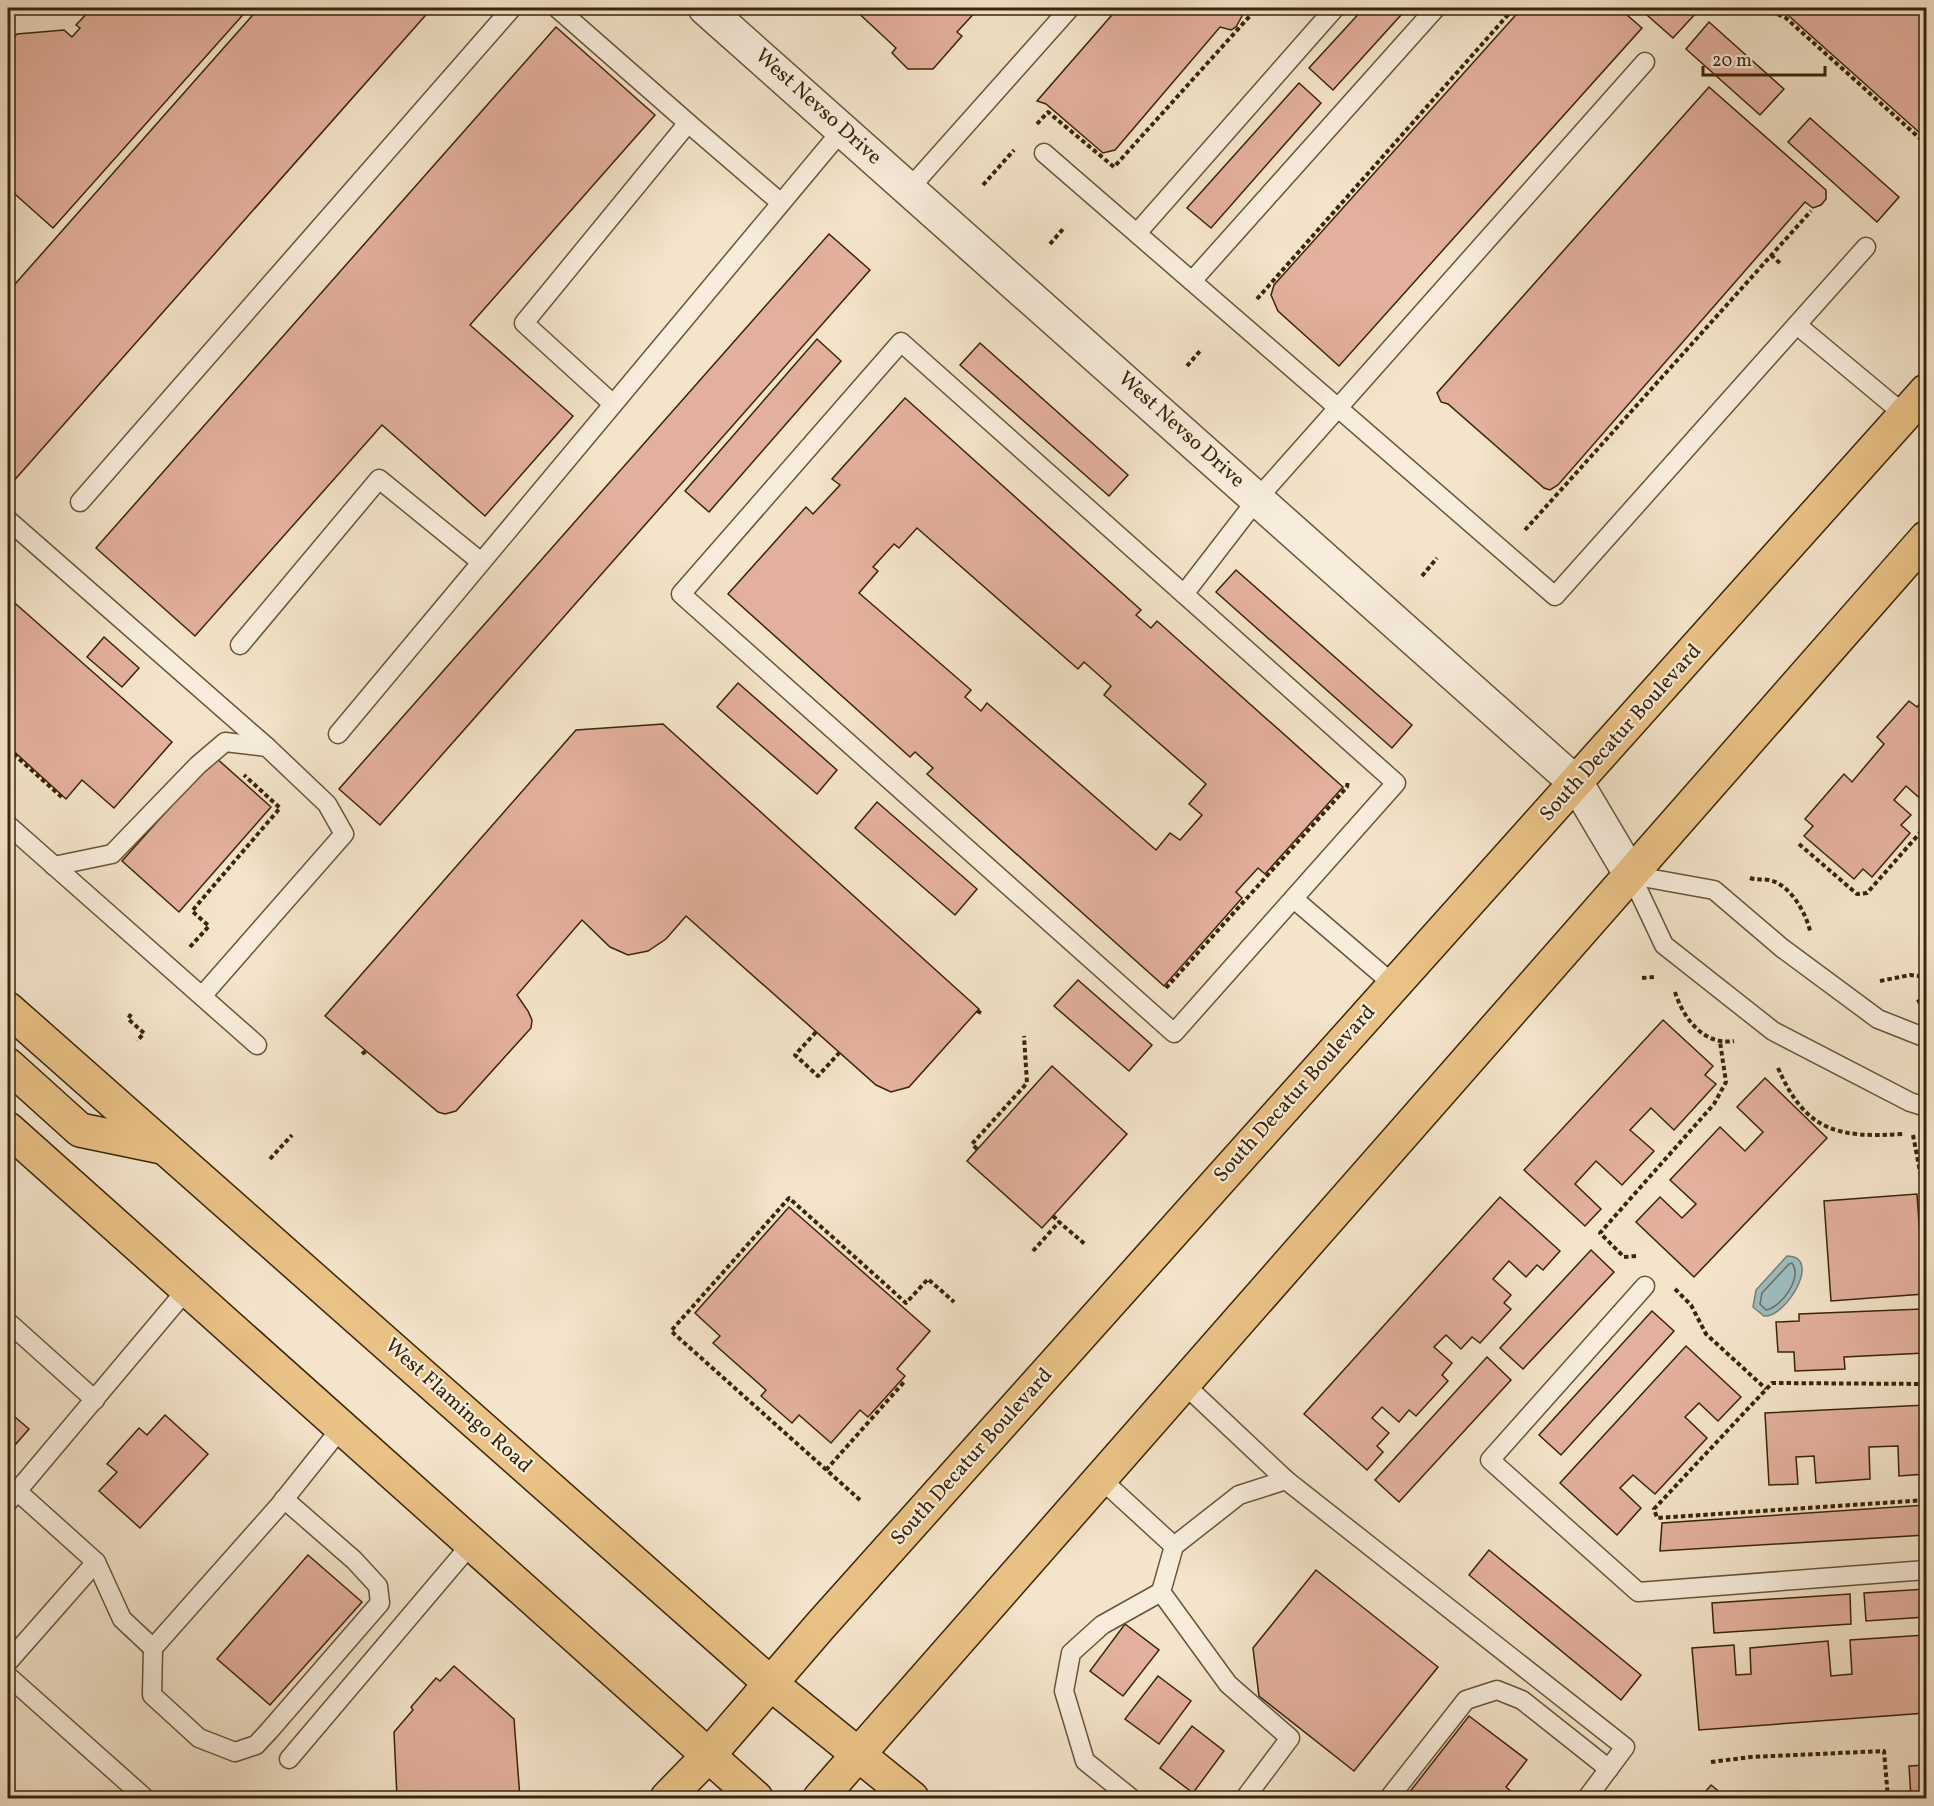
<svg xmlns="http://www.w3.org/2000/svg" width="1934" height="1806" font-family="Vollkorn,serif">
	<rect width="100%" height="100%" fill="#f4e4cb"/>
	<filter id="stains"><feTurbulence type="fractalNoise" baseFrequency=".00333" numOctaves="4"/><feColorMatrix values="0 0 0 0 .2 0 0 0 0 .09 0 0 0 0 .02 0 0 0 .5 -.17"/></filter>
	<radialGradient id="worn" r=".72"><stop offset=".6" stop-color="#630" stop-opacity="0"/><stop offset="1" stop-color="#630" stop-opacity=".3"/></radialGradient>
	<path fill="#9ebcbf" stroke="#768075" stroke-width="1.5" d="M1787,1256C1823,1256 1786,1318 1764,1316L1753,1307L1756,1290Z"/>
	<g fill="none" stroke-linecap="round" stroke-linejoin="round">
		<path stroke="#6c7063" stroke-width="1.5" d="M1789,1264L1792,1263C1803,1277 1782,1307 1766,1310L1760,1304L1762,1293Z"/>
	</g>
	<g fill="#e3b09d" stroke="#3a2507" stroke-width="1.5" fill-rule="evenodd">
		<polygon points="92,8 249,8 53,228 8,188 8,41 9,42 17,34 64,30 72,37 80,28 76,25"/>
		<polygon points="259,8 432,8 11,484 8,482 8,292"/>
		<polygon points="853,8 979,8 957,32 962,36 933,69 908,69 892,53 896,48"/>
		<polygon points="1118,8 1239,8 1242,16 1236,27 1231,30 1220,27 1115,150 1103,153 1046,104 1037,101"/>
		<polygon points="1364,8 1392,8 1401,15 1333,90 1309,68"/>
		<polygon points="1522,8 1619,8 1642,28 1339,366 1278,311 1271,295 1274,285"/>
		<polygon points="1639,8 1690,8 1696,13 1673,38"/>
		<polygon points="1780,8 1926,8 1926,128 1921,134"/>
		<polygon points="1709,22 1784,89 1760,115 1686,49"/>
		<polygon points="556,27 655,115 470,325 573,416 485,516 382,425 195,636 96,548"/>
		<polygon points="1299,83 1321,103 1211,228 1187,208"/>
		<polygon points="1709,87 1826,190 1826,199 1821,205 1813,208 1805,202 1558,485 1550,490 1544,488 1448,404 1441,402 1437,393"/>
		<polygon points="1810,118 1899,197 1877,222 1788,142"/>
		<polygon points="829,234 870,270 380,825 339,789"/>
		<polygon points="817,339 841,361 709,512 685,491"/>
		<polygon points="980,343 1128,475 1109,496 960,365"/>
		<path d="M905,398L1141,610L1136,615L1151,628L1157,621L1343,787L1265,874L1258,868L1236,892L1242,898L1164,986L927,774L933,768L915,752L910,757L728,594L806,507L813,514L840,485L832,479ZM917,528L1078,669L1084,662L1111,686L1104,695L1206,784L1189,804L1202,815L1180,840L1170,833L1156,850L987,703L981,711L965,697L971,690L859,593L878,571L873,567L894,544L899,548Z"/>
		<polygon points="1236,570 1412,725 1392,748 1216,592"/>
		<polygon points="8,597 172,742 114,808 82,780 66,799 8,746"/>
		<polygon points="104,637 139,668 122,687 87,657"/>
		<polygon points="738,683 837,770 817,794 717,707"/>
		<polygon points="1926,696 1926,796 1923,801 1906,786 1894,800 1911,815 1901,825 1910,833 1872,877 1863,869 1854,879 1804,836 1813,826 1805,819 1844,774 1852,782 1884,744 1877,737 1909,701 1917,707"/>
		<polygon points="663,724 979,1009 909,1087 891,1092 876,1085 686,916 666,939 648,951 628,955 610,947 582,920 517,995 528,1011 532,1020 531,1028 456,1111 445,1114 438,1112 325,1016 576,730"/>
		<polygon points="215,757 271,807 179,912 122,861"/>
		<polygon points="877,802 977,889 955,915 855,828"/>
		<polygon points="1920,878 1926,878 1926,938 1921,938"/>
		<polygon points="1078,980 1152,1045 1129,1071 1054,1006"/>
		<polygon points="1663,1020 1713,1066 1705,1075 1716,1084 1674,1130 1651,1108 1630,1130 1654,1151 1622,1185 1596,1161 1575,1184 1601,1209 1585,1226 1524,1170"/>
		<polygon points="1052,1066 1127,1134 1042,1228 967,1161"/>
		<polygon points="1765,1078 1827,1138 1694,1277 1636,1222 1660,1197 1682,1218 1696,1204 1670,1180 1720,1127 1745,1151 1763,1132 1737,1107"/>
		<polygon points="1917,1194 1924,1294 1831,1301 1824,1201"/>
		<polygon points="1500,1197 1560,1251 1543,1270 1537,1265 1526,1277 1509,1261 1493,1279 1511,1295 1504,1303 1511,1309 1480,1343 1472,1337 1461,1349 1446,1335 1434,1347 1452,1363 1442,1375 1448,1381 1416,1416 1409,1410 1399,1422 1382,1407 1372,1418 1389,1433 1377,1446 1383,1452 1367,1470 1304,1414"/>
		<polygon points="789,1207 930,1331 897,1369 905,1376 868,1417 860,1410 831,1443 799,1415 792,1423 761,1396 766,1390 713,1343 720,1336 695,1313"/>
		<polygon points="1591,1250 1614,1272 1523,1369 1500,1348"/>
		<polygon points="1922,1309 1925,1353 1844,1357 1845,1369 1795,1371 1794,1352 1778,1352 1776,1322 1799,1321 1799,1314"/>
		<polygon points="1652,1311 1674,1331 1561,1455 1539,1435"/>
		<polygon points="1686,1346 1741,1397 1718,1421 1699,1403 1685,1417 1707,1438 1655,1494 1633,1475 1620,1488 1641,1508 1617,1535 1560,1483"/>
		<polygon points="1487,1357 1511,1380 1399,1502 1375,1480"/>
		<polygon points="1926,1405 1926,1474 1899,1476 1898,1446 1869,1447 1870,1479 1816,1483 1814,1456 1796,1457 1798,1484 1769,1485 1765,1413"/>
		<polygon points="8,1411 29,1429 8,1453"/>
		<polygon points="165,1415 208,1454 140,1528 99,1491 117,1472 107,1464 139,1428 147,1435"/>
		<polygon points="1926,1505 1926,1535 1660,1551 1662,1523"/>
		<polygon points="1489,1550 1641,1675 1621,1700 1469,1575"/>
		<polygon points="308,1555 362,1602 270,1705 217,1659"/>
		<polygon points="1316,1570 1438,1667 1354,1771 1259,1696 1253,1648"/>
		<polygon points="1926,1589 1926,1617 1866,1621 1864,1593"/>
		<polygon points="1850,1594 1851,1624 1714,1633 1712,1603"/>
		<polygon points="1125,1624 1159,1650 1123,1696 1090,1671"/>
		<polygon points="1925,1635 1926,1713 1699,1730 1692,1648 1734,1645 1736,1675 1751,1674 1750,1648 1828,1641 1831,1676 1852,1674 1850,1640"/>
		<polygon points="454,1666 514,1719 520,1798 397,1798 394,1732 413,1710 411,1707 436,1678 440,1681"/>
		<polygon points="1158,1676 1191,1701 1159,1744 1125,1719"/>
		<polygon points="1469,1716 1527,1760 1506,1787 1513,1793 1509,1798 1405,1798"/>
		<polygon points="1192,1726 1224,1751 1193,1793 1160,1768"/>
		<polygon points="1926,1765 1926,1798 1911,1798 1909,1766"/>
		<polygon points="1711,1785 1727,1798 1700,1798"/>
	</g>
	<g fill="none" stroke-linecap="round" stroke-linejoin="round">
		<defs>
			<g id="service">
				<polyline points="557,8 688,123"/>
				<polyline points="1044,153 1555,596 1866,247"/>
				<polyline points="909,189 1070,8"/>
				<polyline points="1137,233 1335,8"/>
				<polyline points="1192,281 1436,8"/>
				<polyline points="1797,325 1905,415"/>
				<polygon points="901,342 1396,783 1174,1033 681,594"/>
				<polyline points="613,404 524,323 688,123 781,203"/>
				<polyline points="80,502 512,8"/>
				<polyline points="8,520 267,747"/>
				<polyline points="1184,594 1258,498 1645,62"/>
				<polyline points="240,645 379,479 481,562"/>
				<polyline points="338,734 843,129"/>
				<polyline points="8,825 257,1045"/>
				<polyline points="54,866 112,854 198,765 225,742 267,747 327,804 344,834 202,996"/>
				<polyline points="1631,875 1664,945 1773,1031 1910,1102 1926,1107"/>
				<polyline points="1631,875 1714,890 1782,948 1878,1019 1926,1038"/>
				<polyline points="1294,899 1393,984"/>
				<polyline points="1645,1286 1490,1460 1638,1592 1926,1570"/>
				<polyline points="8,1322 95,1400"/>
				<polyline points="1185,1385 1286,1480"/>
				<polyline points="1102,1480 1174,1546"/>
				<polyline points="8,1502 188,1288"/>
				<polyline points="96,1562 122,1619 153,1648 278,1507 342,1427"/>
				<polyline points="153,1648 152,1695 199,1738 235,1752 256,1745 269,1731 380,1603 378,1586 354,1560 284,1499"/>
				<polyline points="8,1662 96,1562 17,1491"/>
				<polyline points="8,1676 145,1798"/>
				<polyline points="289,1759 472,1543"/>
				<polyline points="1131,1798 1085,1761 1064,1691 1071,1653 1102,1625 1161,1592"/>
				<polyline points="1245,1798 1290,1738 1228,1684 1161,1592 1174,1546 1239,1495 1286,1480 1625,1747 1587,1798"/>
				<polyline points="1389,1798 1466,1700 1497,1690 1522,1700 1609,1769"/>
			</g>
			<polyline id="minor" points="705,8 1577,784 1631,875"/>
			<g id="primary">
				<polyline points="8,1009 770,1683 912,1798"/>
				<polyline points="8,1065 80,1130 162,1147"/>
				<polyline points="8,1129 756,1798"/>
				<polyline points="667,1798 708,1756 821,1625 1926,391"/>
				<polyline points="820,1798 1926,538"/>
			</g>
		</defs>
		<use href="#service" stroke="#685538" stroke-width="21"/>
		<use href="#minor" stroke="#685538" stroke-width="36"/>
		<use href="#primary" stroke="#3a2507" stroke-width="36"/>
		<g stroke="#3a2507" stroke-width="4" stroke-dasharray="4.5 3" stroke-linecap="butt">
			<polyline points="1764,8 1786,18 1926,144"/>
			<polyline points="8,29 10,31"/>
			<polyline points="1037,124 1048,112 1114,167 1257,8"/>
			<polyline points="983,185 1014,150"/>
			<polyline points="1050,244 1063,229"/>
			<polyline points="1771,255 1782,265"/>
			<polyline points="1257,299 1514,8"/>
			<polyline points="1187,366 1200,351"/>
			<polyline points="1525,530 1811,211"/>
			<polyline points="1422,576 1437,558"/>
			<polyline points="8,749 64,799"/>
			<polyline points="1799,844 1857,894 1867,893 1926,826"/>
			<path d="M1750,878C1756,880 1762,879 1769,880C1790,884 1806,913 1810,931"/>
			<polyline points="190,947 209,926 192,911 280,808 244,775"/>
			<polyline points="1642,978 1654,977"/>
			<polyline points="1880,981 1910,975 1926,977"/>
			<polyline points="1166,988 1347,787 1348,780"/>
			<path d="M1675,992C1683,1018 1704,1046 1734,1041"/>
			<polyline points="1917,1002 1926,998"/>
			<polyline points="977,1011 981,1013"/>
			<polyline points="131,1014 128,1019 144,1033 137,1041"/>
			<polyline points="816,1032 795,1055 818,1076 839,1053"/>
			<polyline points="362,1054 366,1051"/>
			<path d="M1778,1068C1806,1132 1838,1138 1903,1134"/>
			<polyline points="1913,1135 1922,1182 1926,1259"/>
			<polyline points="977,1149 972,1144 1027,1083 1024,1036"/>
			<polyline points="270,1159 292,1135"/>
			<polyline points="1053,1216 1059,1222"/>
			<polyline points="1033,1251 1059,1222 1086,1245"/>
			<polyline points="1636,1256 1624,1257 1600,1233 1714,1104 1726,1082 1720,1042"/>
			<polyline points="1675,1289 1691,1305 1706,1334 1766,1389"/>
			<polyline points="1926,1384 1772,1383 1654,1509 1657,1518 1926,1500"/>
			<polyline points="826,1470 904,1382"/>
			<polyline points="860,1500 671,1331 789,1198 906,1303 928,1279 954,1302"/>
			<polyline points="1711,1762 1751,1757 1884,1751 1888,1798"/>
		</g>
		<use href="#service" stroke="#f8eddd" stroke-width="18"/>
		<use href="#minor" stroke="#f8eddd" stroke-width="33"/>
		<use href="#primary" stroke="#eac286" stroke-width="33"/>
	</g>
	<g text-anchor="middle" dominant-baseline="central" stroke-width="4.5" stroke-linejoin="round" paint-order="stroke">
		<g font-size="21" fill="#3a2507" stroke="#f8eddd">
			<text transform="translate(818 107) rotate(42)">West Nevso Drive</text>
			<text transform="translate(1181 430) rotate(42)">West Nevso Drive</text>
			<text transform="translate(1621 733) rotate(-48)">South Decatur Boulevard</text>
			<text transform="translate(1295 1094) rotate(-48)">South Decatur Boulevard</text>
			<text transform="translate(458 1406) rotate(42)">West Flamingo Road</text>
			<text transform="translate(972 1457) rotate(-48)">South Decatur Boulevard</text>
		</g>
	</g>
	<rect width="1934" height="1806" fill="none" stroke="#f4e4cb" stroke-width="30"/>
	<rect x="9" y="9" width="1916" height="1788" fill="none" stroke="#3a2507" stroke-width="3"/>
	<rect x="15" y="15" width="1904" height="1776" fill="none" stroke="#3a2507" stroke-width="1.5"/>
	<path d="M1703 66v9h122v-9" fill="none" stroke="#3a2507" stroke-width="3"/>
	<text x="1712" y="66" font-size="18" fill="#3a2507" stroke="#f8eddd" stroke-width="4.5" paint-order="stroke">20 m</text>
	<rect width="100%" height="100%" filter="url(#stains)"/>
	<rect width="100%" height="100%" fill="url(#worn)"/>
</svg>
